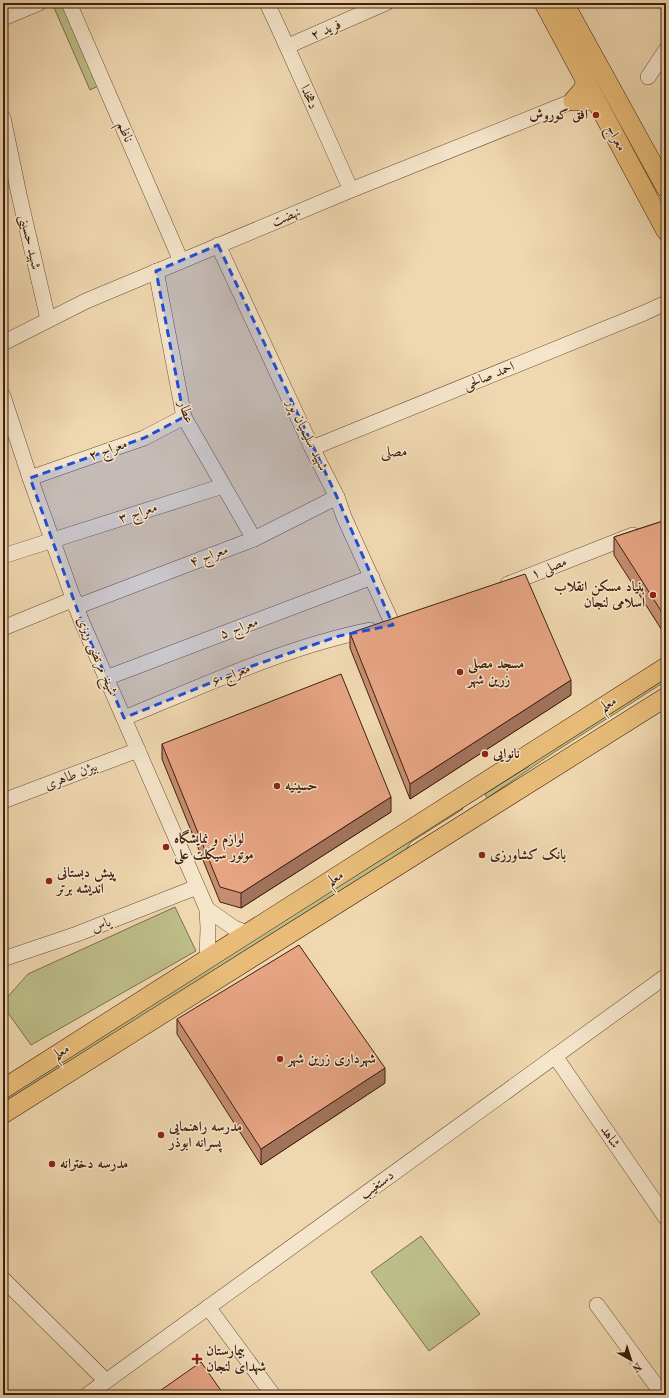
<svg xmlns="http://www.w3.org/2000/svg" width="669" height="1398" font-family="'Old Standard TT',Amiri,serif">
	<rect width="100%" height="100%" fill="#efd7af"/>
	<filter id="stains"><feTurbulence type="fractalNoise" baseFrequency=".005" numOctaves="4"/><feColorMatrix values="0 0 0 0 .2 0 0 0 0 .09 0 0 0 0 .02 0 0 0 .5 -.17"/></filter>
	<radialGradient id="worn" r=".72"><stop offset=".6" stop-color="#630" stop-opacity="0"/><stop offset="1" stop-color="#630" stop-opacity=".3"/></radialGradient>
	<g fill="#bdbd88" stroke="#7e6e4c">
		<polygon points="52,3 65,3 100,85 90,90"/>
		<polygon points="666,672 666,681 553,753 487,798 485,794 528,767 543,752"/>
		<polygon points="460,805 463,809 411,842 405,851 3,1106 3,1099"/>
		<polygon points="175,907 196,951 31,1045 3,1006 3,1002 28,974"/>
		<polygon points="421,1236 480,1314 429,1351 371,1272"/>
	</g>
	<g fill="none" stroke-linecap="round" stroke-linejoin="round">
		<defs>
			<g id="minor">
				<polyline points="69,3 181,261"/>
				<path d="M267,3C296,65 323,128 351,190"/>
				<polyline points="3,18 39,3"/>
				<polyline points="288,46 386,3"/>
				<polyline points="648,77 666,50"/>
				<polyline points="3,118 20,199 48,319"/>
				<polyline points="218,245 312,448 337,497 344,517 393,625"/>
				<polyline points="156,271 184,417 254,539"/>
				<polyline points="3,343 86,301 351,190 573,101"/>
				<polyline points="3,396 30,478 81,620 207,909"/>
				<polyline points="312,448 644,313 666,303"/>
				<polyline points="30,478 144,438 184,417"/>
				<polyline points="3,556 223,486"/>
				<polyline points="508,584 633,535"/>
				<polyline points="76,607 254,539 337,497"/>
				<polyline points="3,628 74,599"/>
				<polyline points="106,678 372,577"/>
				<path d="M124,718C203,686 285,647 370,630"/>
				<polyline points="3,801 138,750"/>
				<polyline points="3,959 77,934 197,887"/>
				<polyline points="207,959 208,928 207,909 234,928 247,933"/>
				<polyline points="555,1056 666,1218"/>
				<polyline points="3,1279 106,1381"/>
				<polyline points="597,1305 663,1395"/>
				<polyline points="208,1307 273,1395"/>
				<polyline points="87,1395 666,976"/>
			</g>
			<g id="major">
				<polyline points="544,3 666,231"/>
				<polyline points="564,3 666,188"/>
				<polyline points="586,83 581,92 573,101 586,100 596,102"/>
				<polyline points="3,1089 666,667"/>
				<polyline points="3,1114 666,697"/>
			</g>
		</defs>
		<use href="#minor" stroke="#6c4e38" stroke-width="16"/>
		<use href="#major" stroke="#402010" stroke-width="20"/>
		<use href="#minor" stroke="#f5e5cb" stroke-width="15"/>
		<use href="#major" stroke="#e8bc78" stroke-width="19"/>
	</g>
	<g fill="#c68d71" stroke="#402010">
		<polygon points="666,519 666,634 665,635 614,555 614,537 663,521"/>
		<polygon points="350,633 571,695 410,799 350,648"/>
		<polygon points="162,744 391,812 241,908 220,902 162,759"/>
		<polygon points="177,1019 385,1083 261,1165 177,1034"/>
	</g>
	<g fill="#a1735c" stroke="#402010">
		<polygon points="666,616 666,634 665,635 665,617"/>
		<polygon points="571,680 571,695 410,799 410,784"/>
		<polygon points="391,797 391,812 241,908 241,893"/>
		<polygon points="385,1068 385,1083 261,1165 261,1149"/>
	</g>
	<g fill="#e6a483" stroke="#402010">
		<polygon points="666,519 666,616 665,617 614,537 663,521"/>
		<polygon points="525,574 571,680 410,784 350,633"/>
		<polygon points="341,674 391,797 241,893 220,887 162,744"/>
		<polygon points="299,945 385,1068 261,1149 177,1019"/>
		<polygon points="201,1362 224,1395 154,1395"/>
	</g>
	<path fill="#1d4ed8" fill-opacity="0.2" stroke="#1d4ed8" stroke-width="3" stroke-dasharray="8 5" stroke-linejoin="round" d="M218,245L337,497L393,625L339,636L252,666L124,718L81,620L30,478L144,438L184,417L156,271Z"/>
	<g fill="#8f2418" stroke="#f5e5cb" stroke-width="1.5">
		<circle cx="596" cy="115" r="4"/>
		<circle cx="653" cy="595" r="4"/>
		<circle cx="460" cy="672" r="4"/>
		<circle cx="485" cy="754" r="4"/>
		<circle cx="277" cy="786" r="4"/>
		<circle cx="166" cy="847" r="4"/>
		<circle cx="482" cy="855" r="4"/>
		<circle cx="49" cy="881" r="4"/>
		<circle cx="280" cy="1059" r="4"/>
		<circle cx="161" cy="1135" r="4"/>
		<circle cx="52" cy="1164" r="4"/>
		<path d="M195 1353h4v4h4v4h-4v4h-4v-4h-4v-4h4z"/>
	</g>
	<g text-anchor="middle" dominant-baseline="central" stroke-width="3" stroke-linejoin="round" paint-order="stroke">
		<g font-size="14" fill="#402010" stroke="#f5e5cb">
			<text transform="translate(326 30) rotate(-24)">فرید ۲</text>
			<text transform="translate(309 97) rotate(67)">دهخدا</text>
			<text transform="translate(125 132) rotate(67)">ناظم</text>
			<text transform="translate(616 138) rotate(62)">معراج</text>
			<text transform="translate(286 217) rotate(-23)">نهضت</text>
			<text transform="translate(30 242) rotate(77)">شهید حسینی</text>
			<text transform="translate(489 376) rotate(-22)">احمد صالحی</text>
			<text transform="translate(186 412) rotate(72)">عطار</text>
			<text transform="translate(307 435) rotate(64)">شهید سلیمیان پور</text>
			<text transform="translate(108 450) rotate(-20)">معراج ۲</text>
			<text transform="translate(138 513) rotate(-18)">معراج ۳</text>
			<text transform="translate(209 556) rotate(-21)">معراج ۴</text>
			<text transform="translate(549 568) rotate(-22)">مصلی ۱</text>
			<text transform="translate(239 628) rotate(-21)">معراج ۵</text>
			<text transform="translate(97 656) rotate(67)">شیخ مرتضی ریزی</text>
			<text transform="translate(231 675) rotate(-22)">معراج ۶</text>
			<text transform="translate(608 704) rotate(-32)">معلم</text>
			<text transform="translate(71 776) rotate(-21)">بیژن طاهری</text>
			<text transform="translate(335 878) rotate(-32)">معلم</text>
			<text transform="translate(101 925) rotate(-21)">یاس</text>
			<text transform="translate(61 1052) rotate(-33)">معلم</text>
			<text transform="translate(610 1137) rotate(56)">شاهد</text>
			<text transform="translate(377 1185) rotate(-36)">دستغیب</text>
		</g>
		<g font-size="14" font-weight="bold" fill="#402010" stroke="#f5e5cb" text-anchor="start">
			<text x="588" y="115" text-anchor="end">افق کوروش</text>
			<text x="645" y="587" text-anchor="end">بنیاد مسکن انقلاب<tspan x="645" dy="16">اسلامی لنجان</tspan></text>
			<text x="468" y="664">مسجد مصلی<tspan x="468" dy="16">زرین شهر</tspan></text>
			<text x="493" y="754">نانوایی</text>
			<text x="285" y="786">حسینیه</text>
			<text x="174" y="839">لوازم و نمایشگاه<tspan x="174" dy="16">موتور سیکلت علی</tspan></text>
			<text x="490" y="855">بانک کشاورزی</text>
			<text x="57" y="873">پیش دبستانی<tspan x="57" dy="16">اندیشه برتر</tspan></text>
			<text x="288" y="1059">شهرداری زرین شهر</text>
			<text x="169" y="1127">مدرسه راهنمایی<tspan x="169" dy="16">پسرانه ابوذر</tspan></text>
			<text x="60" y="1164">مدرسه دخترانه</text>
			<text x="206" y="1351">بیمارستان<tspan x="206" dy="16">شهدای لنجان</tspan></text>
		</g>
		<g font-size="15" fill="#402010" stroke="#f5e5cb">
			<text x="394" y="452">مصلی</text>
		</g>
	</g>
	<rect width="669" height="1398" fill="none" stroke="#efd7af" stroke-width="16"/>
	<rect x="4" y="4" width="661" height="1390" fill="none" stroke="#402010" stroke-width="2"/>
	<rect x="8" y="8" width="653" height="1382" fill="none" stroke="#402010"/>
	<g transform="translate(631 1360) rotate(141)" stroke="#f5e5cb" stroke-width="3" paint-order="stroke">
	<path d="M0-3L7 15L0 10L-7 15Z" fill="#402010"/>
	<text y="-6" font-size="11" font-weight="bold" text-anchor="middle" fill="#402010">N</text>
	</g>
	<rect width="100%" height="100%" filter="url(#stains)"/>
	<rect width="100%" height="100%" fill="url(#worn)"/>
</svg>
